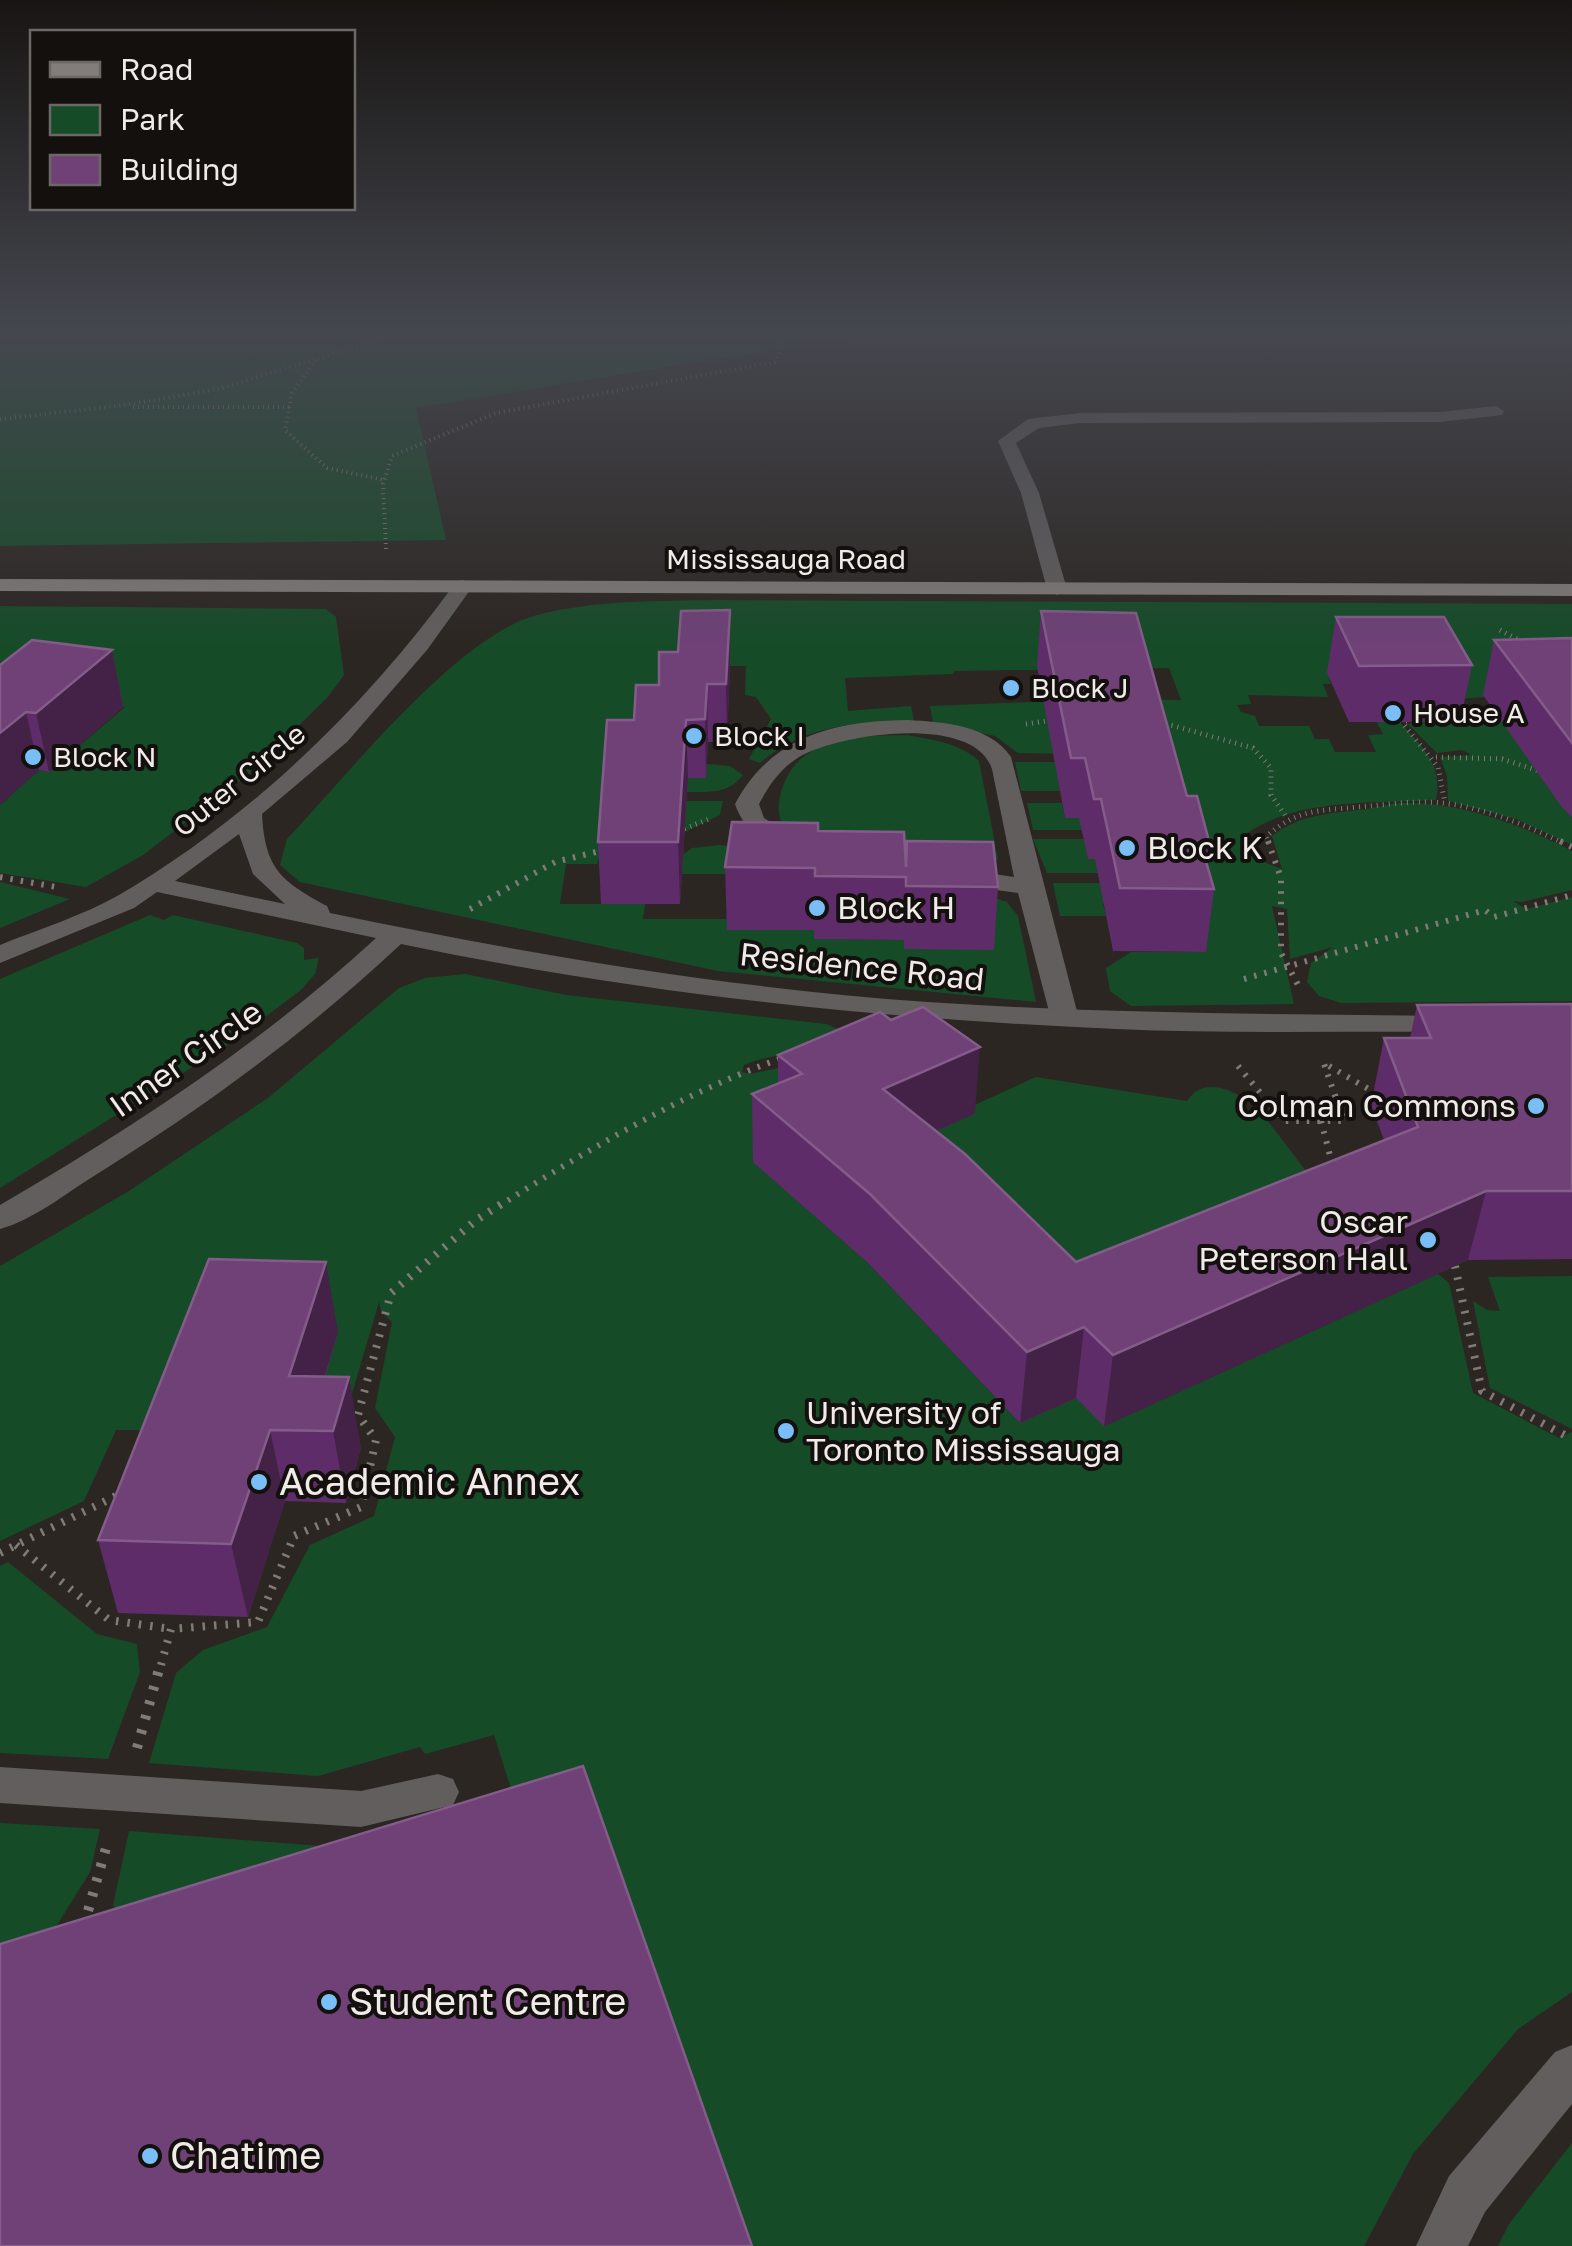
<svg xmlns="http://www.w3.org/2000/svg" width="1572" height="2246" font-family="'Golos Text',sans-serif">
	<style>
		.green { fill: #164b28 }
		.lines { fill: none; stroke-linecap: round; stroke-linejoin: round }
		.path-far4 { stroke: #817b78; stroke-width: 4; stroke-dasharray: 1 4; stroke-linecap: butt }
		.path-far3 { stroke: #817b78; stroke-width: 5; stroke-dasharray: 1 5; stroke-linecap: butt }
		.path-far2 { stroke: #817b78; stroke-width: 6; stroke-dasharray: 2.5 8; stroke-linecap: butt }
		.path-far1 { stroke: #817b78; stroke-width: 8; stroke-dasharray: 2.5 9; stroke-linecap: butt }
		.path { stroke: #817b78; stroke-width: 10; stroke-dasharray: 4 11; stroke-linecap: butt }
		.lane { fill: #625e5d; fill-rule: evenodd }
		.street { fill: #625e5d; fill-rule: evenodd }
		.secondary { fill: #827c7a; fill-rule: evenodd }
		.wall { fill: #5f2c6a }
		.shaded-wall { fill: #442147 }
		.building { fill: #6f4177; stroke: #835c89; stroke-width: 2.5 }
		.poi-dot { fill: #7abef8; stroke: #13100e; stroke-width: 4 }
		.labels { text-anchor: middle; stroke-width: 8; stroke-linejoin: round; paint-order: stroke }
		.far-street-label { font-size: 28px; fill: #f0ebe9; stroke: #13100e }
		.far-poi-label { font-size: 28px; fill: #f0ebe9; stroke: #13100e; text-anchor: start }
		.poi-label { font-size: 32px; fill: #f0ebe9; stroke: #13100e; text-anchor: start }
		.street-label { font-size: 32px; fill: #f0ebe9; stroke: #13100e }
		.near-poi-label { font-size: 38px; fill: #f0ebe9; stroke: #13100e; text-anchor: start }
	</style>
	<rect width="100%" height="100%" fill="#2c2622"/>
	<!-- green -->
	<path class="green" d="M0,332H881L416,408L446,540L0,546Z
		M714,600L1572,604V845L1516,819L1448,801L1447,776L1440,757L1472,755L1462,750L1437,753L1408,724L1441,720L1547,721L1515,695L1458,699L1327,672L1331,684H1323L1328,697L1248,695L1251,704L1237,705L1241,712L1255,716L1259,726H1309L1315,739H1329L1335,752H1376L1368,735L1383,734L1374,717H1395C1418,743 1444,762 1436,800C1374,804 1291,797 1241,838L1266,863L1282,869L1272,836C1299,815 1325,814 1358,810C1374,809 1388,803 1404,803C1461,802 1522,825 1572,851V890L1522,902L1513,901L1526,909L1572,897V1001L1341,1003L1319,996L1307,982L1311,963L1333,947L1290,959L1287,909L1272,906L1294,1004L1131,1006L1110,991L1106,968L1131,952H1205L1074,754L1018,753L995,736L933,723L930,706L1034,702L1033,698L1181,700L1169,668L954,671L953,674L845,678L848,711L911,706L914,721C861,720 801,726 760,763L749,759L771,719L756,697L745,695L746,666H683L685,817L686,801H723L720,815L672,838L603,847L597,864H566L560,904H645L643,919H728L727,930H814L815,939L904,940L984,894L1007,902L1018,916L1036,1002L718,971L300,882L280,865L287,839C346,777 457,636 537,615C595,600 655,601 714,600Z
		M0,606L326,609L336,617L344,675L327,698L249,774L143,855L86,887L0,873V805L39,770L49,772L125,707L60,698L0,676Z
		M907,735C934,740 959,743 979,761L998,859L988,864C922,860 848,857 785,832C777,816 777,803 783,786C801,735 862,736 907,735Z
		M1015,762H1076L1058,779L1060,791H1021Z
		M707,764L730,766L743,775C728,794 709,792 686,792L688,778Z
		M1027,803H1062L1065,818H1080L1082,830H1033Z
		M1033,839H1084L1088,859H1101L1103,873H1047Z
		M720,845L752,848L732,874H677V859L692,848Z
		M0,882L70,899L0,928Z
		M1053,883H1106L1110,902L1103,903L1106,916H1060Z
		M150,915L164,920L173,915L297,943L304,948V960L319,958L315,974L301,990L229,1044L0,1188V979Z
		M465,974L566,995L826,1024L840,1030C811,1054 780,1051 744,1065L742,1072L750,1074L830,1057L754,1162L868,1263L1020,1423L1074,1396L1105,1426L1438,1274L1449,1283L1473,1393L1559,1438L1572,1432V1992L1518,2029L1413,2154L1364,2246H743L513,1795L494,1735L425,1754L420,1747L318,1776L149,1763L176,1673L203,1650L267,1627L310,1545L374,1516L395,1437L375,1408L392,1322L381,1311L379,1302L336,1448L186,1430H116L84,1501L0,1541V1266L129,1191L268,1098L399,988L425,978Z
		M1036,1077L1187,1101C1200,1082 1219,1085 1238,1095L1243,1110L1261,1112L1309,1175L1079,1302L880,1156L974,1114L968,1108Z
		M1572,1276V1429L1490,1388L1473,1301L1487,1310L1500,1311L1488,1277Z
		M8,1562L97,1634L137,1644L140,1672L108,1759L0,1753V1566Z
		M0,1823L100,1829L90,1872L46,1943L0,1964Z
		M129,1831L372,1850L120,1916L113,1905Z
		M1572,2143V2246H1498L1509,2224Z"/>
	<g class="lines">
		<!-- path-far4 -->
		<path class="path-far4" d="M316,360L292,393L285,430L327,468L384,480
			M133,407H289
			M0,419L126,405L219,389L403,332
			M386,549L383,484L392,456L496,413L775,362L789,332"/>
		<!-- path-far3 -->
		<path class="path-far3" d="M1500,630L1524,643
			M1407,721H1401L1438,767L1445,803
			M1160,722L1253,748L1271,768V795L1287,818
			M1026,724L1053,720
			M1436,757L1502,759L1539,771
			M679,831L709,819
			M1269,844L1266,837C1296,809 1318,811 1358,807C1385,805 1414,800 1442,803C1483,807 1528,826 1565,844"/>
		<!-- path-far2 -->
		<path class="path-far2" d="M1268,841L1281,878V953L1298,985
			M1560,841L1572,847
			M0,877L56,887
			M470,909L555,862L604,850
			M1244,979L1485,910L1494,917L1572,895
			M1238,1066L1284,1121H1344L1324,1064
			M1329,1066L1379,1095
			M1321,1121L1333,1167
			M499,1206C589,1149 681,1094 782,1058"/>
		<!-- path-far1 -->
		<path class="path-far1" d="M1455,1266L1482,1391L1572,1439
			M16,1545L109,1620L171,1629
			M0,1553L120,1494
			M161,1665L171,1629L258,1622L294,1536L361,1507L376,1440L358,1415L391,1293L475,1221L503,1203"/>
		<!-- path -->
		<path class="path" d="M137,1748L161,1662
			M84,1925L108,1841"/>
		<!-- lane -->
		<path class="lane" d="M908,720C944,722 989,725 1011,757L1079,1019L1075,1025H1055L1051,1019L1018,893L960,885L947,877L960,869L1014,877L992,769C974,713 838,734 799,757C780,769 769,785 759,804L764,818L797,839L800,844L797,849C770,856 742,827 735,804C772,735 835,721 908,720Z
			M0,1767L361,1791L438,1774L453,1779L459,1792L453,1805L361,1827L0,1803Z"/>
		<!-- street -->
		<path class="street" d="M1496,406L1504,411L1502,415L1440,422L1080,423L1039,428L1016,443L1039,493L1067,589L1057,595L1047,589L1021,493L998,441L1028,419L1080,413L1440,412Z
			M463,580L473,586L427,650L347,742L262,814C265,869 281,881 327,906L330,913C527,954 727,988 928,1002C1102,1014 1276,1014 1450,1016L1460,1018L1464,1024L1460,1030L1450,1032C1339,1031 1227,1034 1116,1029C877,1019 636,993 401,944C307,1032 204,1108 94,1176C65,1194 33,1220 0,1229V1205C134,1127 262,1043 376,938L157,892L134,908L0,963V945C39,929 82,916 119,895C252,817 366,706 456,582ZM239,834L253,874L285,904L175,881Z
			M1572,2045V2104L1485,2212L1468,2246H1416L1449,2176L1555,2052Z"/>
		<!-- secondary -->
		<path class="secondary" d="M0,579L1572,584V596L0,591Z"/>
	</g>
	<!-- wall -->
	<path class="wall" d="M1041,611L1187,796L1209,841L1207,862L1214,889L1206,952L1113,951L1095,859H1088L1079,818H1065L1037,666Z
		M1336,617L1472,665L1460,722H1349L1327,673Z
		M1572,638V817L1561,806L1483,695L1494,640Z
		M112,650L123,707L49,772L39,770L0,665Z
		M730,665L727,742H708L706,778H688L680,904H601L598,842L634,720L659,685Z
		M818,831L998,887L994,950L904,949V940L814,939V930H727L725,867Z
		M1572,1004V1259L1468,1260L1104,1426L1076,1398L1020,1423L868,1263L753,1162L752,1094L778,1084V1055L975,1113L936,1131L1076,1262L1384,1140L1371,1105L1384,1038H1410L1417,1005Z
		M338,1332L325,1377L361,1448L346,1503L285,1501L248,1617L118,1613L98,1540Z"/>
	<!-- shaded-wall -->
	<path class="shaded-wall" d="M730,610V665L727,742L726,684Z
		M112,650L123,707L49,772L36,713Z
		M707,684L708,742L706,778L705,719Z
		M26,712L39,770L0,805V733Z
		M686,720L688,778L680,904L678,842Z
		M980,1047L975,1113L880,1156L883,1089Z
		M1486,1191L1468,1260L1104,1426L1113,1355Z
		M326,1262L338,1332L308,1431L289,1376Z
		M1084,1327L1076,1398L1020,1423L1027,1352Z
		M349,1377L361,1448L346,1503L333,1431Z
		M270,1430L285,1501L248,1617L231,1544Z"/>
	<!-- building -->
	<path class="building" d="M730,610L726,684H707L705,719L686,720L678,842H598L607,720H634L636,685H659V652H678L681,611Z
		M1041,611L1136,613L1187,796H1197L1209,841H1200L1214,889L1120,888L1101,799H1094L1085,758H1071Z
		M1336,617H1444L1472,665L1359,666Z
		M1572,638V743L1494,640Z
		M32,640L112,650L36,713L26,712L0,733V665Z
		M732,822L818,823V831L904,832L906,867L907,841L993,842L998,887L906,886V877L815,876V868L725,867Z
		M1572,1004V1191H1486L1113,1355L1084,1327L1027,1352L870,1194L752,1094L802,1074L778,1055L880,1012L891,1020L923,1007L980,1047L883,1089L965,1154L1076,1262L1418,1127L1384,1038H1431L1417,1005Z
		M209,1259L326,1262L289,1376L349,1377L333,1431L270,1430L231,1544L98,1540Z
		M583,1766L752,2246H0V1944Z"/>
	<!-- sky -->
	<linearGradient id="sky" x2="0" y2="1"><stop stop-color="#181513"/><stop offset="0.51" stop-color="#45474f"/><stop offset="1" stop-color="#45474f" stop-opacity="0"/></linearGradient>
	<rect width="1572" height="647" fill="url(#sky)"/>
	<!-- markers -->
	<g class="poi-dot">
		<circle cx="1011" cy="688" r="10"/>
		<circle cx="1393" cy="713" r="10"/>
		<circle cx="694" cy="736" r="10"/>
		<circle cx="33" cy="757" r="10"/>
		<circle cx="1127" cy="848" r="10"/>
		<circle cx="817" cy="908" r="10"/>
		<circle cx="1536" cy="1106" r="10"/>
		<circle cx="1428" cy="1240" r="10"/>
		<circle cx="786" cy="1431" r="10"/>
		<circle cx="259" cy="1482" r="10"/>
		<circle cx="329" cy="2002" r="10"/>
		<circle cx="150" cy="2156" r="10"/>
	</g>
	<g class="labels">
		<!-- far-street labels -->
		<g class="far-street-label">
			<text x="786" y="569">Mississauga Road</text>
			<text transform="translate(239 780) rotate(-39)" y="10">Outer Circle</text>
		</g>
		<!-- far-poi labels -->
		<g class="far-poi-label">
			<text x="1031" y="698">Block J</text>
			<text x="1413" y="723">House A</text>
			<text x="714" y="746">Block I</text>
			<text x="53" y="767">Block N</text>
		</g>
		<!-- poi labels -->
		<g class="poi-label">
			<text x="1147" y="859">Block K</text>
			<text x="837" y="919">Block H</text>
			<text x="1516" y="1117" text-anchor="end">Colman Commons</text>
			<text x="1408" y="1233" text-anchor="end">Oscar<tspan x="1408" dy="37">Peterson Hall</tspan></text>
			<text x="806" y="1424">University of<tspan x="806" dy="37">Toronto Mississauga</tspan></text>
		</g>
		<!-- street labels -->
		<g class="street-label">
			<text transform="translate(862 967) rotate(6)" y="11">Residence Road</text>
			<text transform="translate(186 1059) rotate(-35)" y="11">Inner Circle</text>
		</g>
		<!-- near-poi labels -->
		<g class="near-poi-label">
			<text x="279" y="1495">Academic Annex</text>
			<text x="349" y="2015">Student Centre</text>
			<text x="170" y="2169">Chatime</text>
		</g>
	</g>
	<!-- legend -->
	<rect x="30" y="30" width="325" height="180" fill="#13100e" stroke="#6b6866" stroke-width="2.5"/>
	<rect x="50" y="62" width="50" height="15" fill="#827c7a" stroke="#6b6866" stroke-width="2.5"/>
	<text x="120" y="80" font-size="30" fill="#f0ebe9">Road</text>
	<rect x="50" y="105" width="50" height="30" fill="#164b28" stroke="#6b6866" stroke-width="2.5"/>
	<text x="120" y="130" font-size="30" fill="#f0ebe9">Park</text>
	<rect x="50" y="155" width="50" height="30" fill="#6f4177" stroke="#6b6866" stroke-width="2.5"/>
	<text x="120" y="180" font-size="30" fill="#f0ebe9">Building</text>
</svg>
